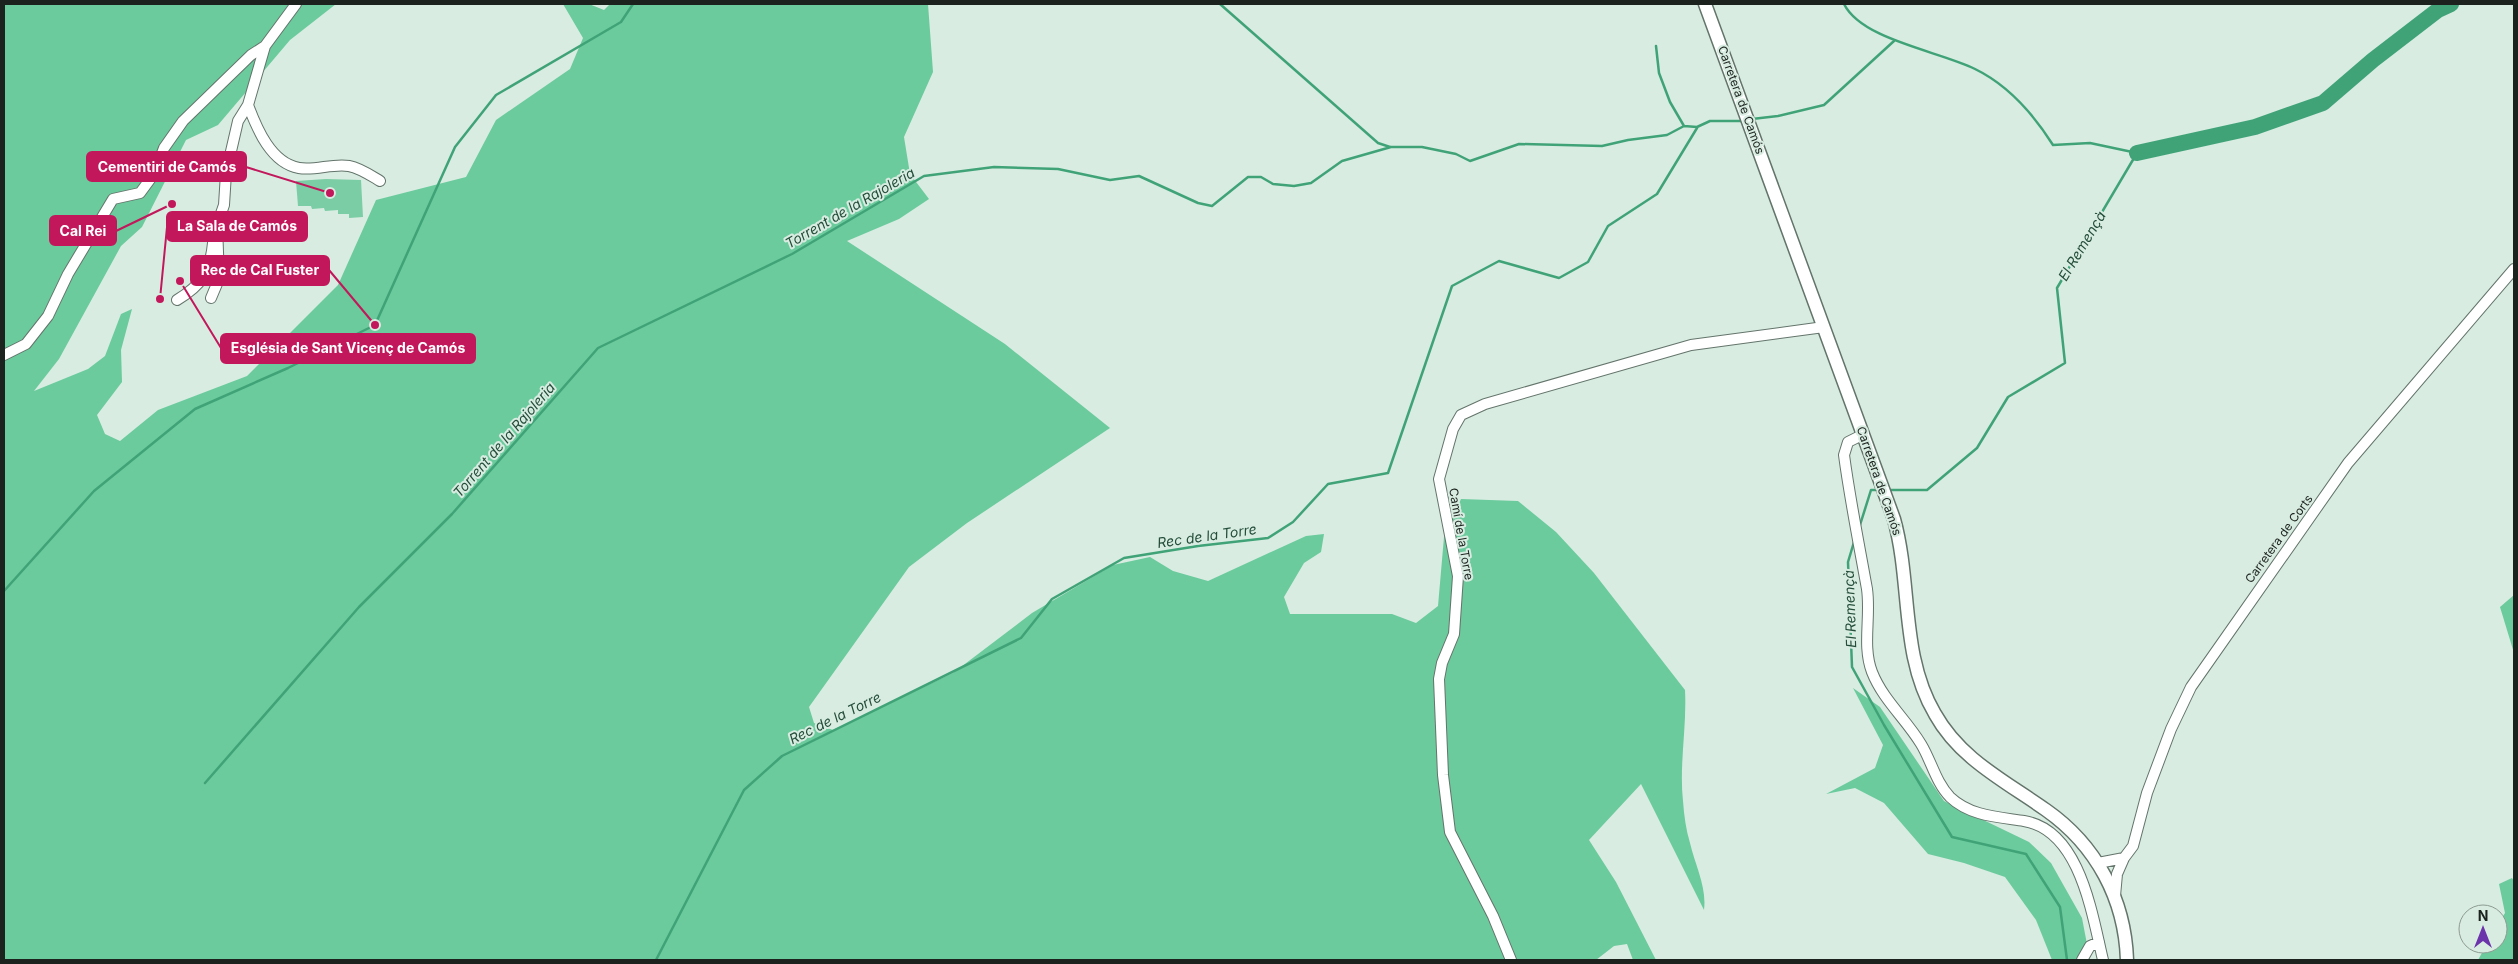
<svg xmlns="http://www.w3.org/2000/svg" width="2518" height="964" font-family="Inter,sans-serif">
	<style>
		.green { fill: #7bcda5 }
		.forest { fill: #6bcb9d }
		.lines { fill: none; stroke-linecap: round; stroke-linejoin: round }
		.stream { stroke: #40a378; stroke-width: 2.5 }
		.river { stroke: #40a378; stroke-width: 16 }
		.minor-casing { stroke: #63746b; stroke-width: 12 }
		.tertiary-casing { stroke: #63746b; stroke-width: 15 }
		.minor { stroke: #fff; stroke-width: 10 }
		.tertiary { stroke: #fff; stroke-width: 12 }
		.labels { text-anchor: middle; stroke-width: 4; stroke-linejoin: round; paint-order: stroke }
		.street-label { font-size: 12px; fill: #1c231f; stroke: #d8ece1 }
		.water-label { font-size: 14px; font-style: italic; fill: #244d3a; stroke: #d8ece1 }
		.leader { fill: none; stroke: #c2185b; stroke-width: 2 }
		.callout-dot { fill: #c2185b; stroke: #d8ece1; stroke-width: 2 }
		.callout { fill: #c2185b; stroke: #c2185b; stroke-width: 2 }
		.callout-label { font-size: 14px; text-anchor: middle; font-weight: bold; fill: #fff }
	</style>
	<rect width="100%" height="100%" fill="#d8ece1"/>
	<!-- green -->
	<path class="green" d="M326,179L361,180L363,217L349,218V214H338V210L325,211L324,208L312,209L311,206H298L296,181Z"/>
	<!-- forest -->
	<path class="forest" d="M4,4H336L290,40L218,125L186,140L142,227L121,246L59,359L34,391L88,369L105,356L121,314L132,309L121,350L122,382L97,415L105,434L120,441L158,410L247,376L338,285L376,200L466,177L496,120L570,69L583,38L563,4H589L604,10L610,4H928L933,72L904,137L910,174L929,199L899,219L847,241L1005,344L1110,428L967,523L909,567L809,707L814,723L833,730L953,673L1032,613L1113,565L1150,557L1173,571L1208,581L1306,536L1324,534L1321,552L1304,563L1284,597L1290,614H1392L1416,623L1438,606L1444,537L1461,499L1518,501L1556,532L1594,573L1685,690C1687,727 1679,764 1683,801C1684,815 1686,830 1690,843C1695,865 1707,887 1704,910L1641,784L1589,840L1616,882L1656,960H1633L1627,944L1614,946L1596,960H4Z
		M2514,595V653L2500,607Z
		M1853,688L1880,707L1944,801L2029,842L2051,863L2082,918L2090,960H2052L2036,920L2005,877L1964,863L1928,854L1884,803L1855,788L1826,794L1875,768L1883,745Z
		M2512,878L2514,881V960H2478L2487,944H2498V924L2505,913L2499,884Z"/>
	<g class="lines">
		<!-- stream -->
		<path class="stream" d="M1220,4L1378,143L1390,147
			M1844,4C1862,40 1939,51 1975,69C2008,85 2034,115 2053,145L2090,143L2137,153L2057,288L2065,363L2008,397L1977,448L1927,490H1887
			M1656,46L1659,73L1670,102L1684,126
			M1752,119L1778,116L1824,105L1894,41
			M1860,525L1871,490H1879
			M1854,542L1848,562L1852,667L1884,725L1952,837L2026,854L2060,907L2067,960
			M4,591L94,491L195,409L288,368L375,325L455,147L496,95L621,22L633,4
			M205,783L359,607L452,514L598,348L792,254L924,176L994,167L1058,169L1110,180L1139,176L1198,203L1212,206L1248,177H1261L1273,184L1294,186L1311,183L1342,161L1391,147H1422L1456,154L1470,161L1519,144L1602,146L1628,140L1667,135L1684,126L1697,127L1710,121H1744
			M656,960L744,790L782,756L1021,638L1052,599L1124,558L1198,546L1268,538L1293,522L1328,484L1388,473L1452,286L1499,261L1559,278L1588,262L1608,226L1657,194L1697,128"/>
		<!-- river -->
		<path class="river" d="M2137,153L2255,127L2323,103L2373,60L2438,10L2451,4"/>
		<!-- minor casing -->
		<g class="minor-casing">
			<path id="minor" d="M248,105C257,129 271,163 299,168C315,171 333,163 349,166C360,168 370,175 380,181
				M211,298L219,279L217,225L224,205L226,173L238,121L248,105L265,46L296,4
				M177,300C202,285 210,272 213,243
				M4,355L26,344L48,316L68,274L113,199L140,193L154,174L164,148L183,121L251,55L265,46
				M1864,434L1848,442L1844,455C1850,500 1859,544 1867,589C1871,617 1862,646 1872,672C1883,700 1906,719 1921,744C1931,760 1936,783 1950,797C1970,816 1998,817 2024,821C2080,830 2092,914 2103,960
				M2098,863L2124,858
				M2115,896L2117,874L2124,858L2133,846L2147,793L2171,729L2191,687L2348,463L2514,269
				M1511,960L1493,916L1450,832L1443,775L1439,679L1442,663L1454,634L1458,576L1439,479L1453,429L1461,415L1485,404L1691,345L1824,327
				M2082,960L2090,946L2099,942"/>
		</g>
		<!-- tertiary casing -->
		<g class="tertiary-casing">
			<path id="tertiary" d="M1705,4L1894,519C1912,584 1900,655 1935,714C1960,759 2005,781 2046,810C2096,845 2125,899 2127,960"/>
		</g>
		<!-- minor -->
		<use href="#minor" class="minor"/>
		<!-- tertiary -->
		<use href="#tertiary" class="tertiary"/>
	</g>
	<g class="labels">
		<!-- street labels -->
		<g class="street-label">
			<text transform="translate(1741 100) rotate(70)" y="4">Carretera de Camós</text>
			<text transform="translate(1879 481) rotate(71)" y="4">Carretera de Camós</text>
			<text transform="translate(1461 534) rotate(80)" y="4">Camí de la Torre</text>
			<text transform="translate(2279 539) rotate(-54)" y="4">Carretera de Corts</text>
		</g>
		<!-- water labels -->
		<g class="water-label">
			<text transform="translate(850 208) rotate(-30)" y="5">Torrent de la Rajoleria</text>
			<text transform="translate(2082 246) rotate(-59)" y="5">El Remençà</text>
			<text transform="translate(504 440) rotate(-49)" y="5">Torrent de la Rajoleria</text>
			<text transform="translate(1207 536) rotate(-8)" y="5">Rec de la Torre</text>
			<text transform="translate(1850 609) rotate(-92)" y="5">El Remençà</text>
			<text transform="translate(835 718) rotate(-26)" y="5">Rec de la Torre</text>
		</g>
	</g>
	<!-- callouts -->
	<path class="leader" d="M330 193L246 167M160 299L167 227M172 204L116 231M375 325L329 270M180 281L221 348"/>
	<g class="callout-dot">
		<circle cx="330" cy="193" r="5"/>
		<circle cx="160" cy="299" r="5"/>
		<circle cx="172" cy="204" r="5"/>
		<circle cx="375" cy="325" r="5"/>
		<circle cx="180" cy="281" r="5"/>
	</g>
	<g class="callout">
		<rect x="87" y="152" width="159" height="29" rx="5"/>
		<rect x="167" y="212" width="140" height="29" rx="5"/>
		<rect x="50" y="216" width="66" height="29" rx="5"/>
		<rect x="191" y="256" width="138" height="29" rx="5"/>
		<rect x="221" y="334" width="254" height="29" rx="5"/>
	</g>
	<g class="callout-label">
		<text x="167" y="172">Cementiri de Camós</text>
		<text x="237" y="231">La Sala de Camós</text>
		<text x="83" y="236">Cal Rei</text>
		<text x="260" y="275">Rec de Cal Fuster</text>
		<text x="348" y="353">Església de Sant Vicenç de Camós</text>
	</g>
	<!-- border -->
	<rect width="2518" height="964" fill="none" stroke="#1c231f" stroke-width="10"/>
	<!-- north arrow -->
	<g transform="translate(2483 929)"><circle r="24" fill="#d8ece1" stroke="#8d9c93"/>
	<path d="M0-4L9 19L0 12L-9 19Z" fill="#6c34ab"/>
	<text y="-8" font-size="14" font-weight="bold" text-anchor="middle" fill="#1c231f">N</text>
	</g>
</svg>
